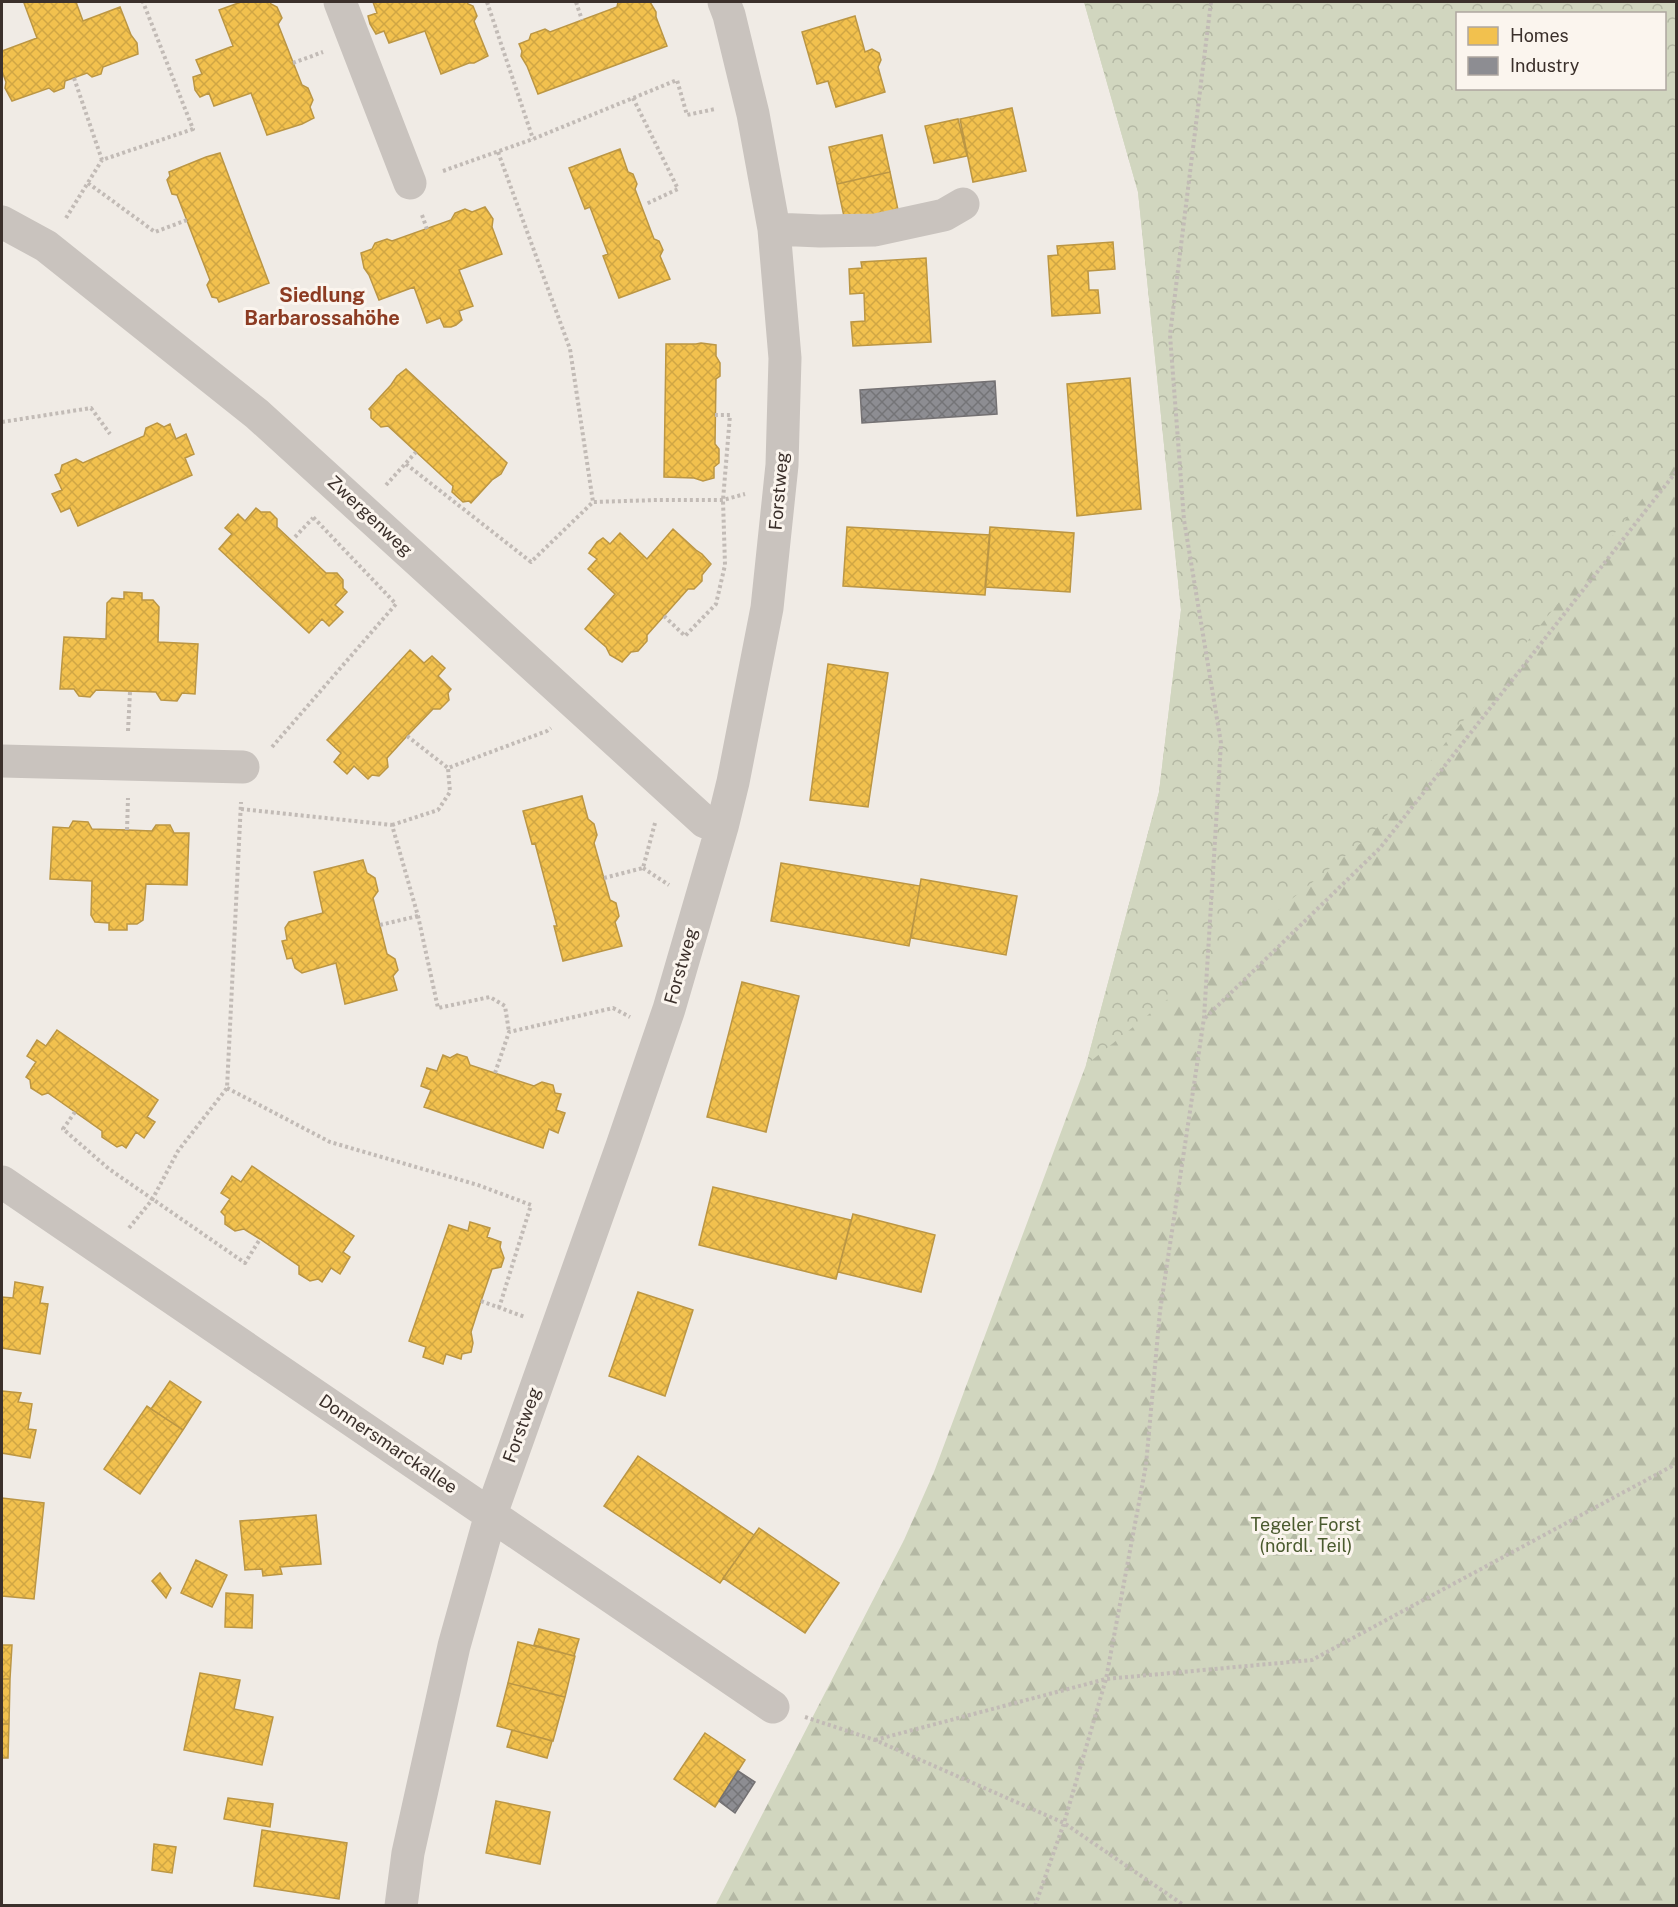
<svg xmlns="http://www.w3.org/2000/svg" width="1678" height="1907" font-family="'Public Sans',sans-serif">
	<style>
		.forest { fill: url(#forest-firs); fill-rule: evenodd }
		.park { fill: url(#park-crowns); fill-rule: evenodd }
		.homes { fill: url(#homes-cross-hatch); stroke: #bb9644; stroke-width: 1.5 }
		.industry { fill: url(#industry-cross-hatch); stroke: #747173; stroke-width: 1.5 }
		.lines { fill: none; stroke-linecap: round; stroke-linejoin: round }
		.path { stroke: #c2bbb6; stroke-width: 4; stroke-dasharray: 3 3; stroke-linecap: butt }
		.minor { stroke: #c9c3be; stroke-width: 33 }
		.labels { text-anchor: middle; stroke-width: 6; stroke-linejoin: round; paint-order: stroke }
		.street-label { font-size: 18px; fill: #3b302b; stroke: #fbf5ee }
		.park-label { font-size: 18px; fill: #4a5a2e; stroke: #fbf5ee }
		.neighbourhood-label { font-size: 20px; font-weight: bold; fill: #8c3b22; stroke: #fbf5ee }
	</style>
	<defs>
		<pattern id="forest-firs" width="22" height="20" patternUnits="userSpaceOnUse" patternTransform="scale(1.5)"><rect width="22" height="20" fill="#d1d6bf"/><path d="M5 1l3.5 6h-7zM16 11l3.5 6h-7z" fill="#b4b8a4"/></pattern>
		<pattern id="park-crowns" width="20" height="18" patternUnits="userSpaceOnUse" patternTransform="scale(1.5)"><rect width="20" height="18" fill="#d1d6bf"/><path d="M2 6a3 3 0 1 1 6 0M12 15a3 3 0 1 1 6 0" fill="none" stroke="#b4b8a4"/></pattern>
		<pattern id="homes-cross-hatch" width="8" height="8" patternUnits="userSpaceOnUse" patternTransform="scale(1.5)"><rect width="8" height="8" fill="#f2c14e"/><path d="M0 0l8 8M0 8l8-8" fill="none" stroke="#d0a644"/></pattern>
		<pattern id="industry-cross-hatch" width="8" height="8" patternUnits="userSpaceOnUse" patternTransform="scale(1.5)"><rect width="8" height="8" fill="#8d8d92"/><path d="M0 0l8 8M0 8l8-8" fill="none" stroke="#747477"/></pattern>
	</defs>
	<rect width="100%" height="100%" fill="#f0ebe5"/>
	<!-- forest -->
	<path class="forest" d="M1084,2H1676V1905L715,1906L904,1540L934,1472L1086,1065L1159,792L1181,610L1138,192ZM1458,14H1664V88H1458Z"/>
	<!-- park -->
	<path class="park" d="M1084,2H1676V457L1371,835L1086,1065L1159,792L1181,610L1138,192ZM1458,14H1664V88H1458Z"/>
	<!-- homes -->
	<path class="homes" d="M27,2H76L83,21L120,7L131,35L137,43L138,54L103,67L101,74L92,77L87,73L65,81L64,88L54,92L49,88L12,101L5,88L6,82L2,71V51L37,38L24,3Z
		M241,2H270L271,4L277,7L282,18L278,24L302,85L308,88L313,100L310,107L314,118L302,124L267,135L251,93L214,106L209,93L200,97L195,90L193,77L202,74L196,60L233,46L219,10Z
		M373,2H467L468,4L473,6L477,16L474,21L488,56L474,63H469L441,74L425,31L389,43L384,31L376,34L370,24L368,16L377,13Z
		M618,2H650L656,12V17L667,46L538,94L527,66L521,56L522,51L519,44L529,40L531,34L545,29L550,32L617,7Z
		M855,16L865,52L872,49L879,53L881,60L878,67L885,92L836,107L828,81L817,84L802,32Z
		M1012,108L1026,171L973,182L960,119Z
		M958,119L967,156L934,163L925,126Z
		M882,135L890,172L837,184L829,147Z
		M620,149L628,172L633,174L637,184L635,189L654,239L659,241L663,250L660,256L670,279L619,298L603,256L608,254L590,207L585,209L569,168Z
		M220,153L269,283L219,302L217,298L212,297L207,285L210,280L177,195L172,194L167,180L170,176L169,172L206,157Z
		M890,172L898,210L845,221L837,184Z
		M485,207L493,219L492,227L502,254L459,270L473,306L459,311L462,320L456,325L451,327H444L440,318L427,323L414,287L379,300L369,275L364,268L361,253L372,249L375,243L387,239L392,241L451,220L455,213L465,209L472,212Z
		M1113,242L1115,269L1088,271L1089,290H1098L1100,313L1052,316L1048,256L1058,255L1057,246Z
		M926,258L931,342L853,346L851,322L865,321L864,293L850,294L849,269L862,268L861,262Z
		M701,343L716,345V356L720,363V376L716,379L715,444L719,449V463L714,467V478L703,481L694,478L664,477L666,344H696Z
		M406,369L507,463L501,474L492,480L471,503L469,501L463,502L452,492L453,486L388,426L381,427L371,418V411L369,409L391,385L397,376Z
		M1130,378L1141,509L1077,516L1067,384Z
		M157,423L164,427L170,424L176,439L186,434L194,454L185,458L192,475L78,526L70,508L61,512L52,494L62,490L55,475L60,473L62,465L76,459L83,463L144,436L146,428Z
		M256,508L261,512H270L277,519V527L326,573H337L343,580V588L347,592L335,605L343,612L329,626L322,619L309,633L219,549L232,534L225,528L238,514L245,521Z
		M847,527L990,535L985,595L843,586Z
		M990,527L1074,533L1070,592L985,587Z
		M673,529L696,550L702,554L711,564L702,575V581L694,589H688L647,635V641L638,651L631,652L622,662L610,655L606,647L585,629L615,594L588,569L597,559L589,553L597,542L603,538L610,544L620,533L647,559Z
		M124,592L142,593V600H153L159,607L158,642L198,644L195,694L182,693L177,701L161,700L156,692L96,690L90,697L79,696L74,689H60L64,637L106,639L107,603L112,598L124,599Z
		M410,650L424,663L432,656L445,668L438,676L451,689L448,693L449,700L440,709H433L407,736L387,758L388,767L379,776L372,775L368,779L354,766L347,774L334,762L341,753L327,740Z
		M828,664L888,673L868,807L810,800Z
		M582,796L588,819L594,824L597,835L594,843L610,900L616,903L619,916L615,922L622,946L563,961L554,926H557L535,843L532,844L523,811Z
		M73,821L88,822L92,829L127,830L152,831L156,825H170L174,833H189L187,885L146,884L143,920L137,924H127V930H109V923L95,922L91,915L92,881L50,879L53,827L69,828Z
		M363,860L367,873L375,878L378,891L373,898L387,954L395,959L398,970L393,976L397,990L345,1004L336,963L302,973L295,968L292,958L287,959L282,941L287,940L285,928L289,922L323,913L314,872Z
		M781,863L920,886L909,946L771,921Z
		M921,879L1017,896L1006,955L911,938Z
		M742,982L799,996L766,1132L707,1117Z
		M57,1030L158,1100L147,1117L155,1122L144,1138L136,1132L126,1148L122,1145L117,1147L102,1137V1131L48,1093L42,1095L31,1088L30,1080L26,1077L36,1062L27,1056L37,1040L46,1046Z
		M457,1054L467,1057L470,1065L534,1086L542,1082L553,1085L555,1093L561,1094L556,1110L565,1113L558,1133L549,1129L543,1148L424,1107L431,1090L421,1086L427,1068L437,1071L443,1055L450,1058Z
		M252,1166L354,1236L343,1252L350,1257L340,1274L331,1268L322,1282L318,1279L310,1281L299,1274V1266L260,1239L244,1229L235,1231L225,1224V1216L221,1212L230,1199L221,1193L232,1176L241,1182Z
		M713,1187L851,1220L836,1279L699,1245Z
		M853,1214L935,1235L921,1292L838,1272Z
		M470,1222L490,1228L487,1237L501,1242L500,1247L504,1258L501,1267L492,1269L481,1301L471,1332L473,1343L471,1352L462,1354L461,1359L446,1354L443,1364L423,1357L426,1347L409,1341L449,1225L468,1231Z
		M15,1282L43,1287L40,1303L48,1304L40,1354L2,1348V1297L13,1298Z
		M638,1292L693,1310L665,1396L609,1376Z
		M170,1381L201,1402L183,1430L151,1409Z
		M2,1391L21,1393L18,1402L32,1404L28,1429L36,1430L30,1458L2,1453Z
		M147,1406L183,1430L140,1494L104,1469Z
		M638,1456L754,1535L720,1583L604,1506Z
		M2,1498L44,1503L34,1599L2,1596Z
		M316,1515L321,1564L280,1567L282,1574L263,1576L262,1569L245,1570L240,1521Z
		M759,1528L839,1583L805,1633L723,1578Z
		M196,1560L227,1575L212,1607L181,1593Z
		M160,1573L171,1588L166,1598L152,1581Z
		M226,1593L253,1595L252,1628L225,1627Z
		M539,1629L579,1639L574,1656L534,1645Z
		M518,1642L575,1656L565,1697L508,1683Z
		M2,1645H12L10,1679H2Z
		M200,1673L240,1680L234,1709L273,1717L262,1765L184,1750Z
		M2,1679H10L9,1724H2Z
		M508,1683L565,1697L553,1741L497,1726Z
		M2,1724H9L8,1758H2Z
		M512,1730L552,1741L547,1758L507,1747Z
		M705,1733L745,1760L715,1807L674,1779Z
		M228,1798L273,1804L270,1827L224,1819Z
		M496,1801L550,1812L540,1864L486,1853Z
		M262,1830L347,1843L339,1899L254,1886Z
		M154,1844L176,1847L172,1873L152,1870Z"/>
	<!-- industry -->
	<path class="industry" d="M995,381L997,414L862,423L860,390Z
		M738,1771L755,1782L735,1813L719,1801Z"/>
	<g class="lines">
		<!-- path -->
		<path class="path" d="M487,2L533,139
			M576,2L582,20
			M293,63L323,52
			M74,78L102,160L193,129L143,2
			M633,98L678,189L646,204
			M498,152L570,349L593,502
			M443,171L533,139L677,80L687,115L715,109
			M88,183L155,232L187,220
			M422,215L427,229
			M66,218L102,160
			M2,422L91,408L110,434
			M406,464L531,562L593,502L657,500H723L745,494
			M386,485L416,452
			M295,537L313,518
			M664,616L685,636L716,604L725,565L723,500L730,415H715
			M128,731L130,692
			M407,736L448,768
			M272,747L396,604L313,517
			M241,809L392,825L418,916L438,1008L490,997L505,1006L509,1032
			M392,825L438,810L450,792L448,768L547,731L551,728
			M127,830L128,798
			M643,868L669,885
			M604,878L643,868L655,823
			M380,925L418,916
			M1205,1018L1380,848L1676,472
			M495,1073L509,1032L613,1008L630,1017
			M227,1088L330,1142L478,1185L531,1205L499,1308
			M75,1112L63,1129L109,1169L245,1263L260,1239
			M129,1228L152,1200L178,1151L227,1088L241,802
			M481,1301L525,1317
			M805,1717L875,1740L1064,1823L1185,1906
			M875,1740L1106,1679L1312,1660L1676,1464
			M1035,1906L1064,1823L1106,1679L1146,1465L1160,1311L1204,1018L1221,743L1184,520L1170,335L1211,2"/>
		<!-- minor -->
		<path class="minor" d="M340,2L410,183
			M2,222L46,246L257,414L705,822L722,827
			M774,229L820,231L875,230L944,215L963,204
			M2,761L243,767
			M2,1182L773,1707
			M401,1906L408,1853L454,1646L491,1514L622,1146L669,1009L722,827L733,782L767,608L782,465L785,358L774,229L753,114L729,15L724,2"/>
	</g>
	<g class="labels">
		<!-- street labels -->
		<g class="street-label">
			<text transform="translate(779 491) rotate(-85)" y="6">Forstweg</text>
			<text transform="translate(370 516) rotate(43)" y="6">Zwergenweg</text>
			<text transform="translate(681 966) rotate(-74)" y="6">Forstweg</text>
			<text transform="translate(522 1425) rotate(-70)" y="6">Forstweg</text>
			<text transform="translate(388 1444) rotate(34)" y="6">Donnersmarckallee</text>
		</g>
		<!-- park labels -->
		<g class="park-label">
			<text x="1306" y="1531">Tegeler Forst<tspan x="1306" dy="21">(nördl. Teil)</tspan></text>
		</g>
		<!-- neighbourhood labels -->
		<g class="neighbourhood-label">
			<text x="322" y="302">Siedlung<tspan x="322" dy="23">Barbarossahöhe</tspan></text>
		</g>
	</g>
	<!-- border -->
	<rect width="1678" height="1907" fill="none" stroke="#3b302b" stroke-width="6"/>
	<!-- legend -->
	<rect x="1456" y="12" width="210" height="78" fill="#fbf5ee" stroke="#aea6a0" stroke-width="1.5"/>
	<rect x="1468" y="27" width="30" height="18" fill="#f2c14e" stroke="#aea6a0" stroke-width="1.5"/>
	<text x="1510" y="42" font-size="18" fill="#3b302b">Homes</text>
	<rect x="1468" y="57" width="30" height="18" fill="#8d8d92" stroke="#aea6a0" stroke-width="1.5"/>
	<text x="1510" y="72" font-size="18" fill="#3b302b">Industry</text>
</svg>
